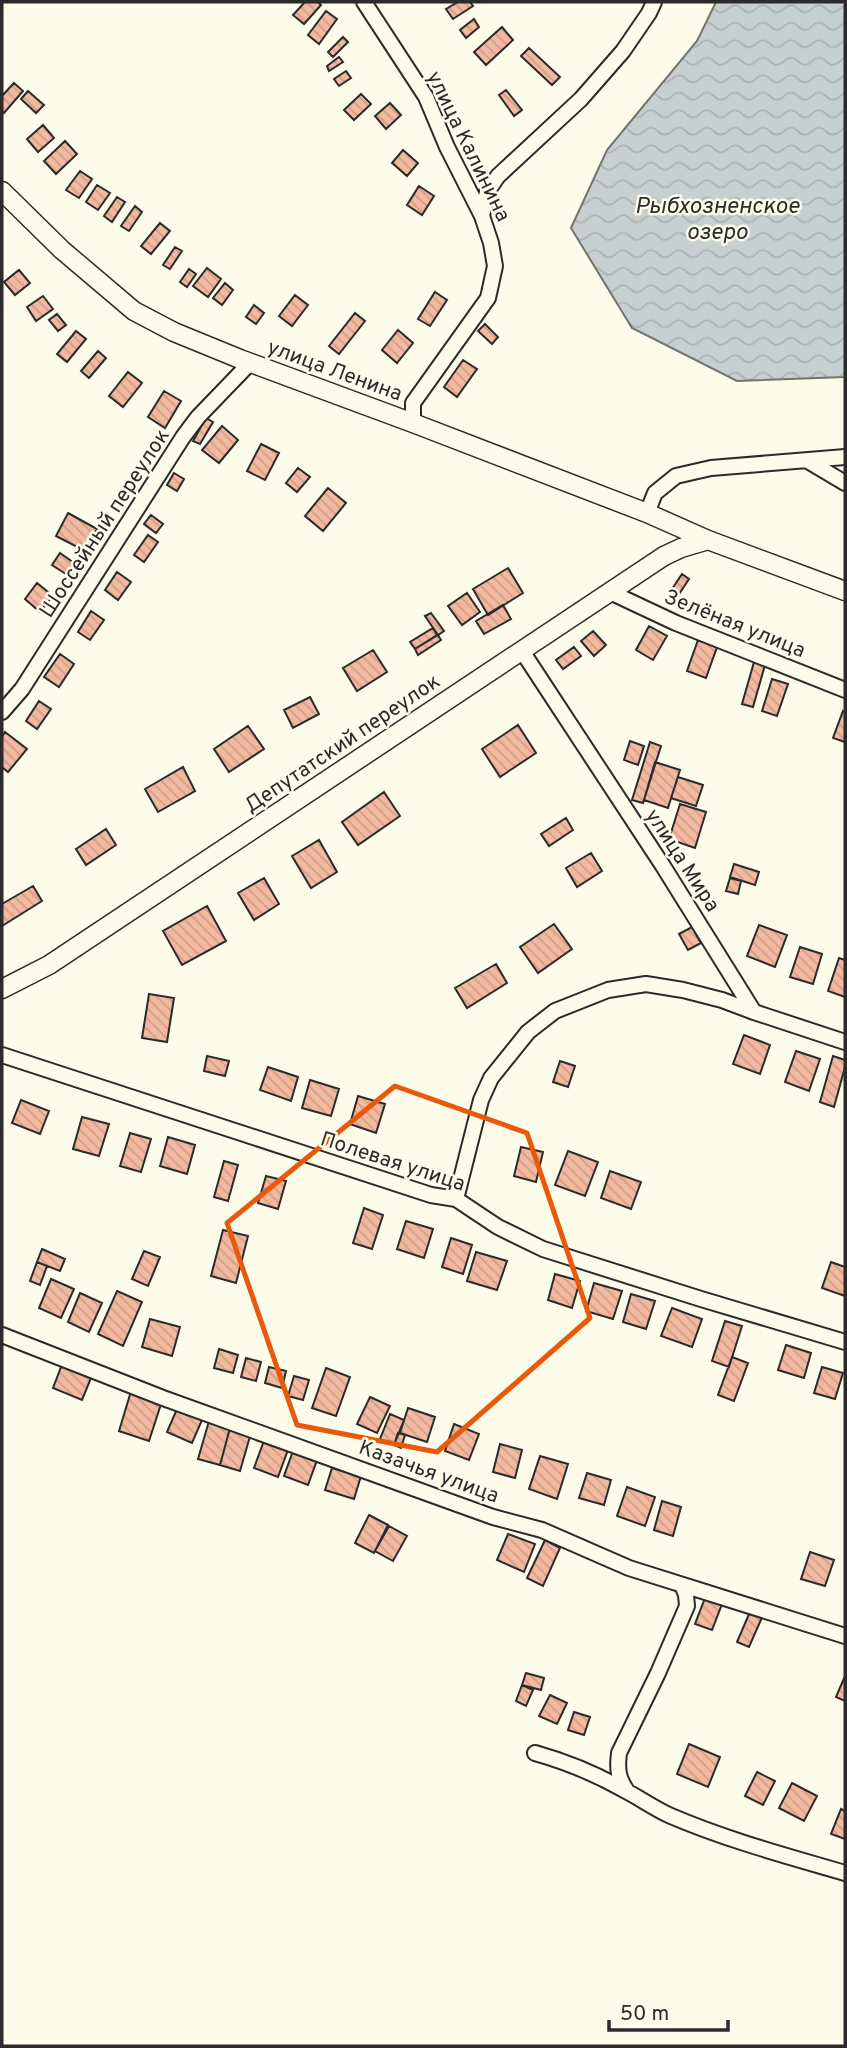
<svg xmlns="http://www.w3.org/2000/svg" width="847" height="2048" font-family="Overpass,sans-serif">
	<style>
		.water { fill: url(#water-waves); stroke: #74746e; stroke-width: 2 }
		.building { fill: url(#building-back-hatch); stroke: #2b2b2b; stroke-width: 2 }
		.lines { fill: none; stroke-linecap: round; stroke-linejoin: round }
		.minor-casing { stroke: #2b2b2b; stroke-width: 18 }
		.tertiary-casing { stroke: #2b2b2b; stroke-width: 21 }
		.minor { stroke: #fdfbea; stroke-width: 14 }
		.tertiary { stroke: #fdfbea; stroke-width: 18 }
		.marked { fill: none; stroke: #e8590c; stroke-width: 5; stroke-linejoin: round }
		.labels { text-anchor: middle; stroke-width: 5; stroke-linejoin: round; paint-order: stroke }
		.street-label { font-size: 21px; fill: #2b2b2b; stroke: #fdfbea }
		.water-label { font-size: 23px; font-style: italic; fill: #2b2b2b; stroke: #fdfbea }
	</style>
	<defs>
		<pattern id="water-waves" width="16" height="10" patternUnits="userSpaceOnUse" patternTransform="scale(1.75)"><rect width="16" height="10" fill="#c7d0d0"/><path d="M0 5q4-4 8 0t8 0" fill="none" stroke="#abb3b3"/></pattern>
		<pattern id="building-back-hatch" width="6" height="6" patternUnits="userSpaceOnUse" patternTransform="scale(1.75)"><rect width="6" height="6" fill="#f2b8a0"/><path d="M-1 5l2 2M0 0l6 6M5-1l2 2" fill="none" stroke="#d09e8a"/></pattern>
	</defs>
	<rect width="100%" height="100%" fill="#fdfbea"/>
	<!-- water -->
	<path class="water" d="M716,2H845V377L737,381L632,328L571,228L607,150L697,41Z"/>
	<!-- building -->
	<path class="building" d="M305,2H318L321,5L304,24L293,15Z
		M458,2H470L473,6L453,19L446,9Z
		M326,11L337,19L319,44L308,35Z
		M474,19L479,27L466,38L460,30Z
		M502,27L513,40L486,65L474,52Z
		M343,37L348,42L333,57L328,52Z
		M529,48L560,77L552,85L521,56Z
		M339,57L343,62L329,71L327,66Z
		M346,71L351,78L339,86L334,79Z
		M14,83L23,91L4,113L2,111V96Z
		M506,90L522,110L514,116L499,95Z
		M28,91L44,105L36,113L21,99Z
		M361,94L371,104L354,120L344,110Z
		M390,103L401,115L386,129L375,116Z
		M43,125L54,138L38,152L27,139Z
		M65,141L77,154L56,174L44,161Z
		M403,150L418,163L407,176L392,163Z
		M80,171L92,179L79,198L66,190Z
		M97,185L110,193L98,210L86,202Z
		M419,186L434,196L422,215L407,205Z
		M117,197L125,202L112,222L104,216Z
		M135,206L142,212L129,231L121,226Z
		M160,223L170,231L151,254L141,246Z
		M175,247L182,251L170,269L163,265Z
		M207,268L221,279L208,297L193,286Z
		M189,269L196,274L187,287L180,282Z
		M19,270L30,283L15,295L4,282Z
		M225,283L233,290L222,305L213,298Z
		M435,292L447,300L430,326L418,319Z
		M295,295L308,305L292,326L279,316Z
		M43,296L53,309L36,321L27,307Z
		M254,305L264,313L256,324L246,317Z
		M355,313L365,321L339,354L329,346Z
		M57,314L66,325L58,331L49,320Z
		M485,324L498,337L492,344L478,331Z
		M398,330L413,343L397,363L382,350Z
		M76,331L86,339L67,362L57,354Z
		M98,351L106,358L89,378L81,371Z
		M463,360L477,369L457,397L444,387Z
		M128,372L142,383L123,407L109,396Z
		M164,391L181,401L165,428L148,417Z
		M206,418L213,422L200,444L193,441Z
		M222,426L238,440L219,463L202,450Z
		M261,444L279,453L265,480L247,471Z
		M298,468L310,477L297,492L286,483Z
		M174,473L184,479L177,491L167,485Z
		M328,488L346,503L323,531L305,516Z
		M68,513L97,529L85,551L56,536Z
		M151,515L163,524L156,533L144,524Z
		M148,535L158,542L144,562L134,555Z
		M60,553L80,567L72,578L52,565Z
		M508,568L523,593L488,615L473,589Z
		M117,572L131,582L118,600L105,590Z
		M682,574L689,579L679,594L672,589Z
		M37,583L53,596L40,612L25,599Z
		M467,593L480,612L462,625L448,606Z
		M503,605L511,619L484,634L476,621Z
		M91,611L104,620L90,640L78,632Z
		M431,613L444,631L438,635L425,616Z
		M649,626L667,636L653,660L636,650Z
		M433,628L437,635L415,649L410,642Z
		M593,631L606,645L594,656L581,641Z
		M438,635L441,640L418,655L415,649Z
		M698,640L717,647L706,678L687,671Z
		M574,647L581,656L563,669L556,660Z
		M373,650L387,672L357,691L343,668Z
		M60,654L74,664L59,687L44,677Z
		M754,662L765,665L753,707L742,704Z
		M772,679L788,684L777,716L762,711Z
		M310,697L319,714L293,728L284,710Z
		M39,701L51,709L37,729L26,721Z
		M843,711L845,712V742L833,738Z
		M518,725L536,753L500,777L482,749Z
		M248,726L264,749L229,772L214,749Z
		M5,732L27,749L8,772L2,767V737Z
		M630,741L644,746L638,765L624,760Z
		M650,742L661,746L643,803L632,800Z
		M655,762L680,770L668,808L644,800Z
		M183,767L195,791L158,812L145,789Z
		M678,777L703,785L696,806L671,798Z
		M384,792L400,816L358,845L342,822Z
		M680,804L706,812L695,848L669,839Z
		M566,818L573,830L549,846L541,834Z
		M106,829L116,845L86,865L76,849Z
		M319,840L337,872L311,888L292,856Z
		M591,853L602,871L577,887L566,868Z
		M734,864L759,872L755,885L730,877Z
		M264,878L279,904L254,920L238,893Z
		M730,878L741,881L738,894L726,891Z
		M33,886L42,901L2,926V904Z
		M207,906L226,941L182,965L163,931Z
		M554,924L572,949L538,973L520,947Z
		M759,925L787,935L775,967L747,956Z
		M692,927L701,943L688,950L679,934Z
		M800,947L822,954L813,984L790,977Z
		M839,958L845,960V997L828,991Z
		M496,964L507,983L467,1008L455,988Z
		M149,994L174,998L167,1042L142,1038Z
		M744,1035L770,1045L760,1074L733,1064Z
		M796,1051L820,1059L809,1091L785,1082Z
		M207,1056L229,1061L225,1076L204,1071Z
		M833,1056L845,1060V1067L834,1107L820,1102Z
		M560,1061L575,1066L568,1087L553,1082Z
		M268,1067L298,1077L291,1101L260,1090Z
		M310,1080L339,1089L331,1116L302,1108Z
		M358,1096L385,1104L376,1133L350,1124Z
		M21,1100L49,1111L40,1134L12,1123Z
		M82,1117L109,1124L99,1156L73,1149Z
		M130,1133L151,1139L141,1172L120,1166Z
		M168,1137L195,1145L187,1174L160,1166Z
		M521,1147L543,1152L536,1182L514,1176Z
		M568,1151L598,1162L585,1196L555,1185Z
		M224,1161L238,1165L228,1201L214,1197Z
		M610,1171L641,1182L631,1209L601,1198Z
		M266,1176L286,1181L278,1209L258,1203Z
		M364,1208L383,1215L372,1249L353,1243Z
		M406,1221L433,1229L424,1258L397,1249Z
		M223,1230L248,1236L236,1283L211,1276Z
		M451,1238L472,1245L463,1274L442,1267Z
		M42,1249L65,1259L60,1271L37,1262Z
		M144,1251L160,1257L148,1286L132,1279Z
		M476,1252L507,1261L497,1290L467,1281Z
		M37,1262L47,1266L40,1285L30,1281Z
		M831,1262L845,1267V1296L822,1288Z
		M555,1274L580,1281L572,1308L548,1300Z
		M51,1279L74,1289L61,1318L39,1308Z
		M594,1283L622,1291L613,1319L586,1311Z
		M117,1291L142,1302L123,1346L98,1334Z
		M80,1293L102,1303L89,1332L68,1322Z
		M631,1294L655,1301L646,1329L623,1322Z
		M672,1308L702,1319L692,1347L661,1336Z
		M150,1319L180,1327L172,1356L142,1347Z
		M725,1321L742,1326L729,1367L712,1361Z
		M786,1345L811,1353L804,1378L778,1370Z
		M219,1349L238,1355L233,1373L214,1368Z
		M732,1357L748,1363L734,1401L718,1395Z
		M246,1358L261,1362L256,1381L241,1377Z
		M63,1362L93,1373L82,1400L53,1388Z
		M269,1367L286,1371L282,1388L265,1383Z
		M822,1367L843,1373L835,1399L814,1393Z
		M326,1368L350,1377L336,1416L312,1408Z
		M294,1376L309,1380L303,1400L288,1396Z
		M132,1388L163,1398L149,1441L119,1431Z
		M370,1397L390,1406L377,1433L357,1424Z
		M408,1408L435,1417L427,1442L400,1433Z
		M177,1409L202,1420L192,1443L167,1432Z
		M390,1414L404,1420L394,1445L380,1439Z
		M209,1421L230,1428L220,1465L198,1459Z
		M454,1424L479,1434L469,1460L445,1451Z
		M230,1428L251,1433L240,1471L220,1465Z
		M398,1433L405,1435L401,1448L394,1445Z
		M265,1438L289,1447L278,1477L254,1468Z
		M500,1444L522,1450L515,1478L493,1472Z
		M293,1451L317,1460L308,1485L284,1476Z
		M540,1456L568,1464L557,1499L529,1489Z
		M332,1468L361,1476L354,1499L325,1490Z
		M587,1473L611,1480L604,1505L579,1498Z
		M627,1487L655,1497L645,1526L617,1516Z
		M662,1501L681,1507L673,1536L654,1530Z
		M369,1515L388,1525L374,1553L355,1543Z
		M389,1526L407,1536L393,1561L375,1551Z
		M508,1534L535,1544L524,1572L497,1560Z
		M545,1540L560,1548L543,1586L527,1578Z
		M810,1552L834,1560L825,1586L801,1579Z
		M705,1598L722,1604L712,1630L695,1624Z
		M752,1607L764,1613L749,1647L737,1642Z
		M526,1673L544,1678L541,1690L522,1685Z
		M845,1676V1701L836,1697Z
		M522,1685L533,1690L526,1706L516,1701Z
		M550,1695L567,1703L557,1724L539,1716Z
		M574,1712L590,1717L584,1735L568,1730Z
		M689,1744L720,1757L708,1787L677,1774Z
		M757,1772L775,1781L763,1805L745,1796Z
		M792,1783L817,1796L804,1821L779,1808Z
		M841,1809L845,1811V1839L831,1834Z"/>
	<g class="lines">
		<!-- minor casing -->
		<g class="minor-casing">
			<path id="minor" d="M364,2L426,97L447,147L482,216L491,243L495,266L488,298L413,403V423
				M482,216L487,192L498,176L581,99L623,51L649,13L654,2
				M808,461L845,483
				M647,513L655,493L676,476L711,468L845,457
				M610,592L676,623L845,690
				M522,651L663,866L754,1012L845,1042
				M2,712L22,689L183,437L198,417L250,363
				M2,1055L431,1195L456,1199L498,1227L543,1249L701,1299L845,1342
				M456,1199L481,1100L491,1078L528,1032L555,1011L608,990L646,984L683,990L722,1000L754,1012
				M2,1335L163,1398L493,1517L542,1530L629,1568L845,1636
				M535,1753C567,1762 596,1774 624,1790C640,1798 655,1809 671,1816C727,1840 787,1856 845,1873
				M627,1791C618,1778 617,1769 619,1753L658,1673L687,1606L686,1595L682,1585"/>
		</g>
		<!-- tertiary casing -->
		<g class="tertiary-casing">
			<path id="tertiary" d="M2,191L62,250L134,311L174,332L240,359L413,423L647,513L708,540L845,591
				M2,989L49,965L664,556L681,548L708,540"/>
		</g>
		<!-- minor -->
		<use href="#minor" class="minor"/>
		<!-- tertiary -->
		<use href="#tertiary" class="tertiary"/>
	</g>
	<!-- marked area -->
	<path class="marked" d="M395,1086L527,1133L590,1318L437,1452L297,1425L227,1223Z"/>
	<g class="labels">
		<!-- street labels -->
		<g class="street-label">
			<text transform="translate(469 146) rotate(64)" y="7">улица Калинина</text>
			<text transform="translate(335 370) rotate(20)" y="7">улица Ленина</text>
			<text transform="translate(104 523) rotate(-57)" y="7">Шоссейный переулок</text>
			<text transform="translate(735 623) rotate(22)" y="7">Зелёная улица</text>
			<text transform="translate(342 743) rotate(-34)" y="7">Депутатский переулок</text>
			<text transform="translate(683 860) rotate(57)" y="7">улица Мира</text>
			<text transform="translate(393 1161) rotate(18)" y="7">Полевая улица</text>
			<text transform="translate(429 1471) rotate(20)" y="7">Казачья улица</text>
		</g>
		<!-- water labels -->
		<g class="water-label">
			<text x="717" y="213">Рыбхозненское<tspan x="717" dy="26">озеро</tspan></text>
		</g>
	</g>
	<!-- border -->
	<rect width="847" height="2048" fill="none" stroke="#2b2b2b" stroke-width="7"/>
	<!-- scale -->
	<path d="M609 2020v10h119v-10" fill="none" stroke="#2b2b2b" stroke-width="3.5"/>
	<text x="620" y="2020" font-size="21" fill="#2b2b2b" stroke="#fdfbea" stroke-width="5" paint-order="stroke">50 m</text>
</svg>
